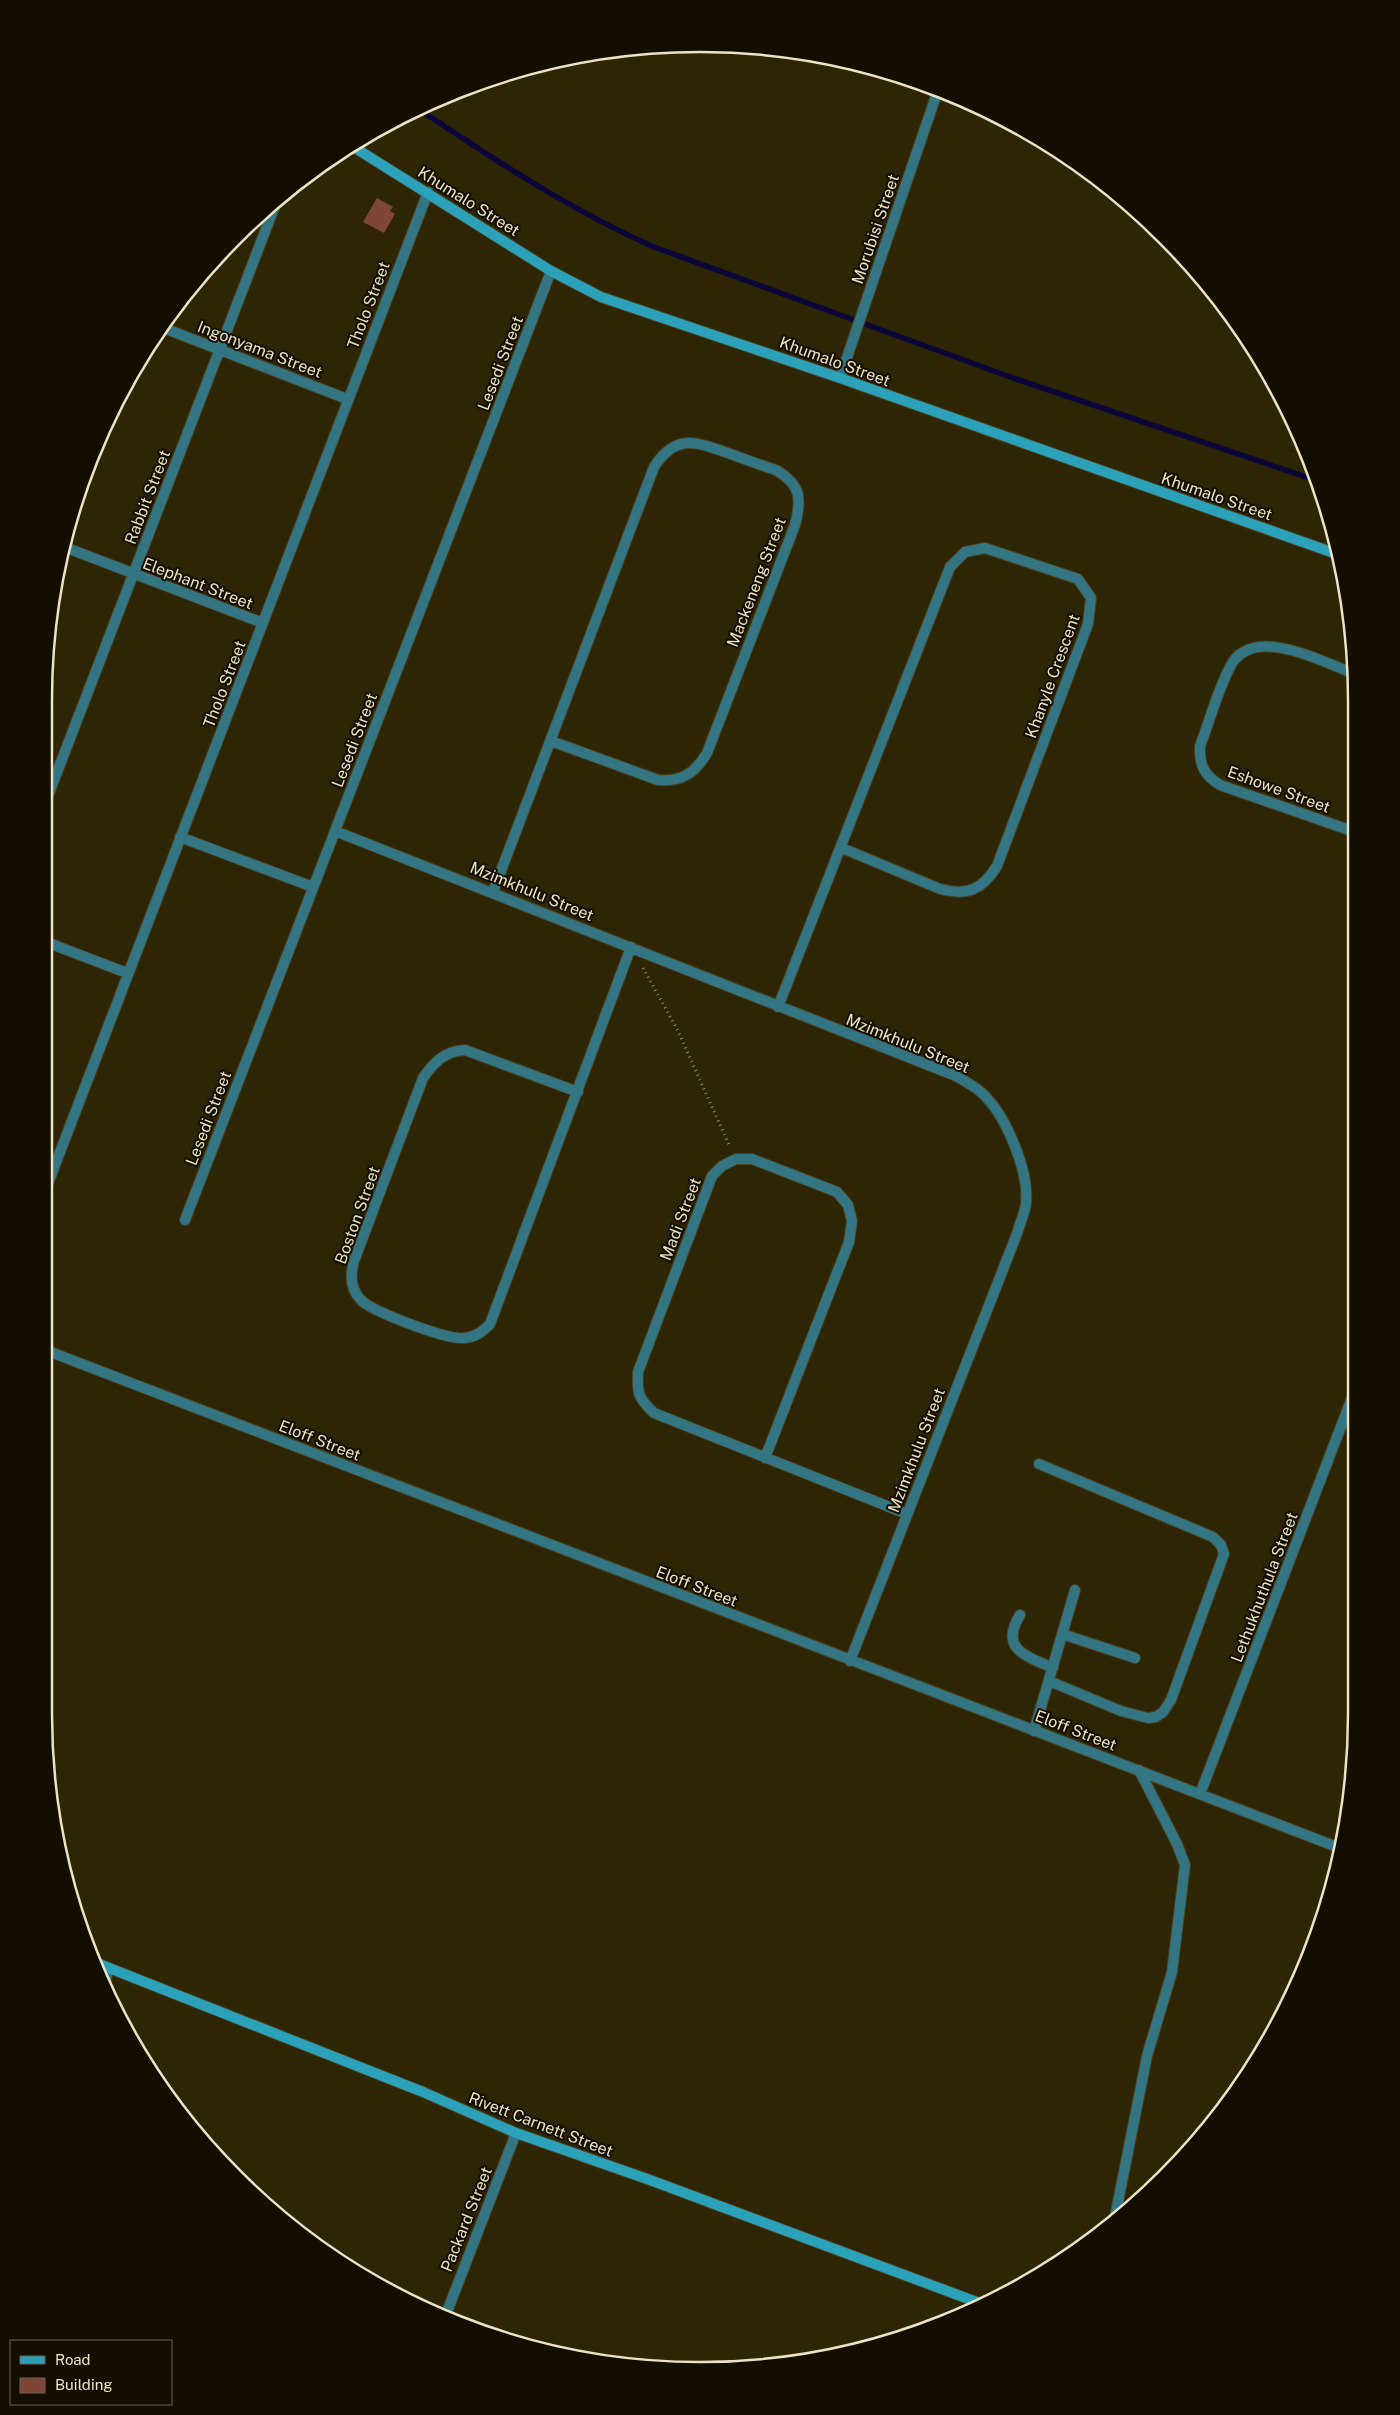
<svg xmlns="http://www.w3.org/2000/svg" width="1400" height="2415" font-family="'Public Sans',sans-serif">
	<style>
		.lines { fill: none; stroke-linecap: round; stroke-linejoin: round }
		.stream { stroke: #0a063a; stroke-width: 5.5 }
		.building { fill: #7f4537 }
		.lane-casing { stroke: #48401f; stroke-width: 12 }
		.street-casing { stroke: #48401f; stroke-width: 12 }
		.secondary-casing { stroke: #48401f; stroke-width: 12 }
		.path { stroke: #8b8364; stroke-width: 3; stroke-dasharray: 1 4; stroke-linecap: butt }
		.lane { stroke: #337583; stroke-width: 10 }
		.street { stroke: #337583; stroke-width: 10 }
		.secondary { stroke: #2ba2ba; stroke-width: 10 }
		.labels { text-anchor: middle; stroke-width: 4; stroke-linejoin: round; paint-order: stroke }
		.street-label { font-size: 16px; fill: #ebe3c5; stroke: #140e00 }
		.rim { fill: none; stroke: #ebe3c5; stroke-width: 2.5 }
	</style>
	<rect width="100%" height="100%" fill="#2d2504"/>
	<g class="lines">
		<!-- stream -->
		<path class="stream" d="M419,109C494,160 571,210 654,247L1013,378L1318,481"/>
	</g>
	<!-- building -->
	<path class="building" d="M377,198L393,207L390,211L395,214L384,233L363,222Z"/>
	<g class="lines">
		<!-- lane casing -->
		<g class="lane-casing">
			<path id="lane" d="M1039,1464L1213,1537L1221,1545L1224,1554L1171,1700L1163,1712L1156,1717L1148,1718L1121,1711L1049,1681
				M1020,1615C999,1649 1026,1656 1053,1668
				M1062,1634L1135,1658
				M1034,1731L1075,1590
				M104,1986L109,1968"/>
		</g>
		<!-- street casing -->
		<g class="street-casing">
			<path id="street" d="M161,327L347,399
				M840,378L938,90
				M67,548L263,623
				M1355,674C1322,662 1252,623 1230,667C1217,692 1210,720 1200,746C1199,765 1204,775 1220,785L1355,832
				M46,801L276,203
				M335,831L956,1076C966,1082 977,1087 985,1096C1006,1117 1029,1171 1026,1202C1026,1211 1020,1222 1018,1231L850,1661
				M180,837L313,887
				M493,892L654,467C676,433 696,442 728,453C744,459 760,465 776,470C801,485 802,498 795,525L707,753C695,773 682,782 658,780L551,741
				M46,942L127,973
				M778,1007L950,567L965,552L985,548L1078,579L1091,598L1088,624L997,866C982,890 968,896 940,889L842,848
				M578,1092L465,1050C445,1051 434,1062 423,1078L354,1261C350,1275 350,1289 361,1300C373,1312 447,1340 464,1338C476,1337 482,1332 490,1324L631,947
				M47,1186L428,192
				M185,1220L551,271
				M48,1351L1337,1847
				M765,1458L849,1242L852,1221L848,1205L837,1192L752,1159H736L722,1166L712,1176L638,1372C637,1393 638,1398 654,1413L907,1514
				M1200,1794L1355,1390
				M1114,2222L1147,2056L1172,1972L1185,1865L1177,1844L1139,1770
				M445,2317L516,2133"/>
		</g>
		<!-- secondary casing -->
		<g class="secondary-casing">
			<path id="secondary" d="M352,146L551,271L601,297L840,378L1334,553
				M94,1962L423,2092L516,2133L650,2180L982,2304"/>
		</g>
		<!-- path -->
		<path class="path" d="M643,968L678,1031L730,1147"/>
		<!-- lane -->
		<use href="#lane" class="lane"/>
		<!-- street -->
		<use href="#street" class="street"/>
		<!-- secondary -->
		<use href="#secondary" class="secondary"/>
	</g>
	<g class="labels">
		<!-- street labels -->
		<g class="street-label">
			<text transform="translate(469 201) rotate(32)" y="6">Khumalo Street</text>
			<text transform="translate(875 229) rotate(-71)" y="6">Morubisi Street</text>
			<text transform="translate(368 305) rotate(-69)" y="6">Tholo Street</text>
			<text transform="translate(260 349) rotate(21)" y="6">Ingonyama Street</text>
			<text transform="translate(835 361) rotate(20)" y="6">Khumalo Street</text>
			<text transform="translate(500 363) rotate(-69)" y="6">Lesedi Street</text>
			<text transform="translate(1217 496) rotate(19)" y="6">Khumalo Street</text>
			<text transform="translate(147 497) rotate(-69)" y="6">Rabbit Street</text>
			<text transform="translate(756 582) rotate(-69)" y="6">Mackeneng Street</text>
			<text transform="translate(198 583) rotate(21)" y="6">Elephant Street</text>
			<text transform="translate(1052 676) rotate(-70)" y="6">Khanyle Crescent</text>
			<text transform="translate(224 684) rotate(-69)" y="6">Tholo Street</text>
			<text transform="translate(354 740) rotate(-69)" y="6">Lesedi Street</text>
			<text transform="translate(1279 789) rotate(20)" y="6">Eshowe Street</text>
			<text transform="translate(532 891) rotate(22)" y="6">Mzimkhulu Street</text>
			<text transform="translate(908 1043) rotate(22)" y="6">Mzimkhulu Street</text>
			<text transform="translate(208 1118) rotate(-69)" y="6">Lesedi Street</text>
			<text transform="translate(357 1215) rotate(-70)" y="6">Boston Street</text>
			<text transform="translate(680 1219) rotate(-69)" y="6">Madi Street</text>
			<text transform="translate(320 1440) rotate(21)" y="6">Eloff Street</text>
			<text transform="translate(916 1450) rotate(-69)" y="6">Mzimkhulu Street</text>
			<text transform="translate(697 1586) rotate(21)" y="6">Eloff Street</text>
			<text transform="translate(1264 1587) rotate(-69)" y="6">Lethukhuthula Street</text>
			<text transform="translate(1076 1730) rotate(21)" y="6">Eloff Street</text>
			<text transform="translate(541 2124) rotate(21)" y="6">Rivett Carnett Street</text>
			<text transform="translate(466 2219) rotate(-68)" y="6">Packard Street</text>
		</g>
	</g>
	<!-- crop -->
	<path d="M0 0H1400V2415H0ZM700 52H700A648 648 0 0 1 1348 700V1714A648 648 0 0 1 700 2362H700A648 648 0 0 1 52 1714V700A648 648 0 0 1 700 52Z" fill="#140e00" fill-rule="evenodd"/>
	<path class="rim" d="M700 52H700A648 648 0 0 1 1348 700V1714A648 648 0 0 1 700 2362H700A648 648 0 0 1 52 1714V700A648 648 0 0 1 700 52Z"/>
	<!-- legend -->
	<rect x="10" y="2340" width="162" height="65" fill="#140e00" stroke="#6a634f"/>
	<rect x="20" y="2356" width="25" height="8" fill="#2ba2ba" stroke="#6a634f"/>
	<text x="55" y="2365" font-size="15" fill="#ebe3c5">Road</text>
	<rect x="20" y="2378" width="25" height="15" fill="#7f4537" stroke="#6a634f"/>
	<text x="55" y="2390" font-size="15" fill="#ebe3c5">Building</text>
</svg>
